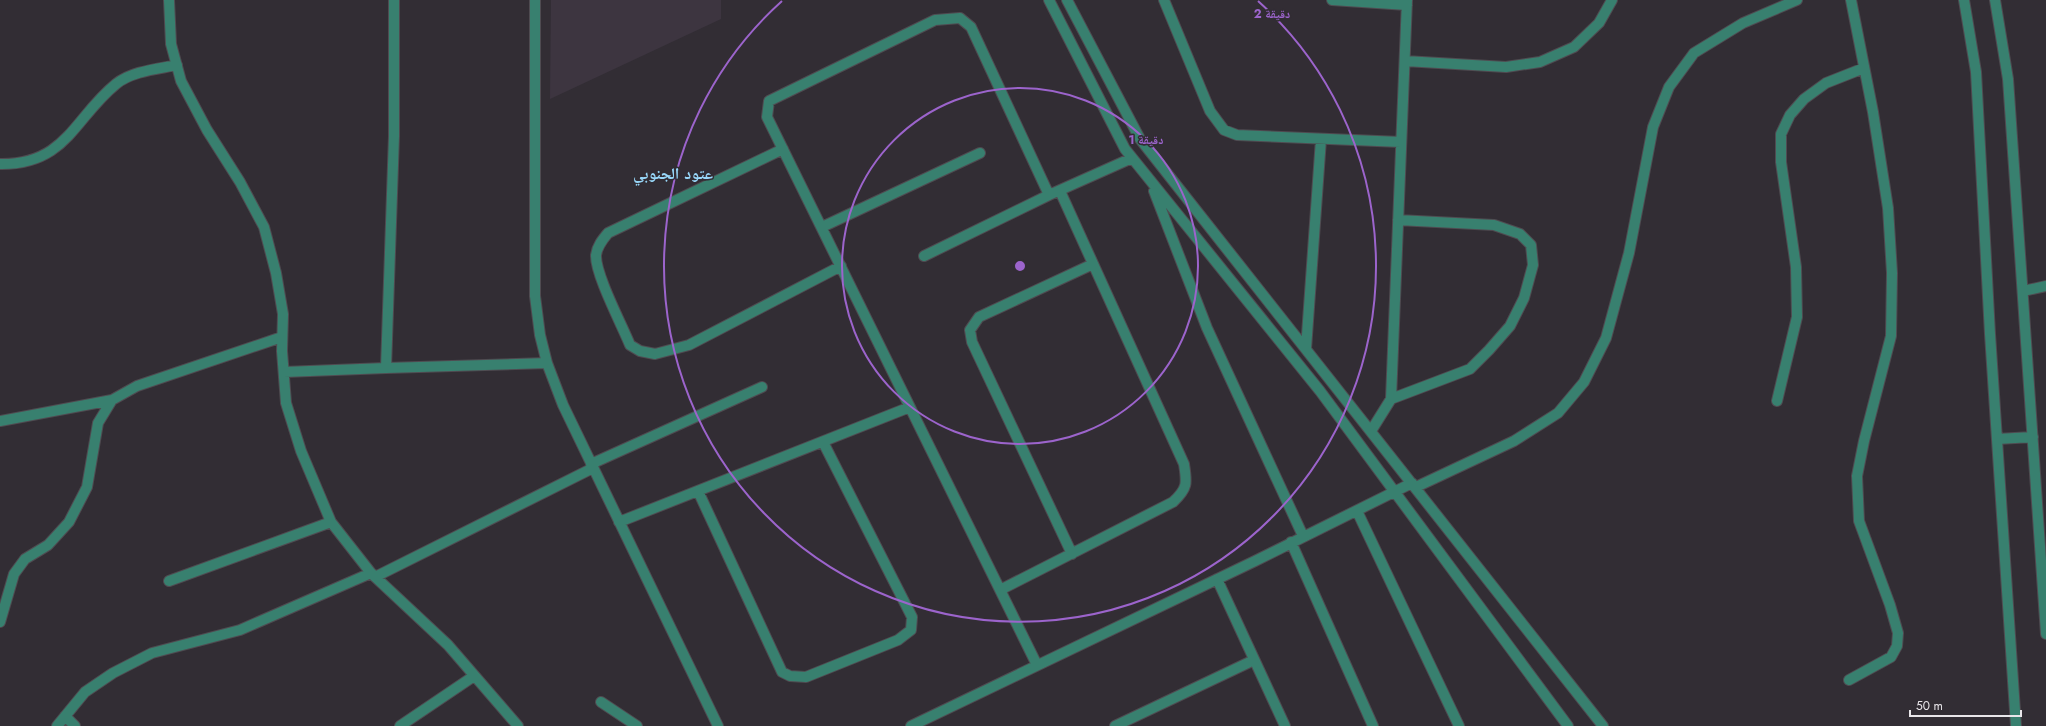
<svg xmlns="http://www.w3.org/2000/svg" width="2046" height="726" font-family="Jost,'Noto Naskh Arabic',sans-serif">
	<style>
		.built { fill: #3d3540 }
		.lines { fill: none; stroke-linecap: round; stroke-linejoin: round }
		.minor-casing { stroke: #4f4b51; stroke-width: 12 }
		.minor { stroke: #38806f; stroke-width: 10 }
		.ring { fill: none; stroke: #9c64cc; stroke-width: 2 }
		.labels { text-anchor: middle; stroke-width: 3; stroke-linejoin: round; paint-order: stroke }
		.neighbourhood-label { font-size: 16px; font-weight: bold; fill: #98d7f9; stroke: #322d34 }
		.centre { fill: #9c64cc; stroke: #322d34; stroke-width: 2 }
		.ring-label { font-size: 12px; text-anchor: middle; font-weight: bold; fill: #9c64cc; stroke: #322d34; stroke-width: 3; stroke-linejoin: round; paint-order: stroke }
	</style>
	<rect width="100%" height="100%" fill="#322d34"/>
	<!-- built -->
	<path class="built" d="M551,0H721V19L550,99Z"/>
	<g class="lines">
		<!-- minor casing -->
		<g class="minor-casing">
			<path id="minor" d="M169,0L171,44L181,81L207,130L240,182L264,227L276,273L283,314L282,351L286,403L301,451L331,522L371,573
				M394,0V136L386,368L547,363
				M535,0V296L540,335L547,363L563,405L718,726
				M1049,0L1125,149L1320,391L1568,726
				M1067,0L1140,139L1603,726
				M1164,0L1210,111L1224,130L1237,135L1401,142
				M1332,0L1407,5
				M1964,0L1976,72L1990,334L2016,726
				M1995,0L2008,79L2046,634
				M1405,61L1506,67L1540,62L1574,47L1599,23L1612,0
				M783,149L608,233C603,239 597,246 596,255C595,274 622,325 630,345L640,351L655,354L689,345L841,266
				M0,164C66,165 74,118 116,84C132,71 158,69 177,65
				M1154,191L1207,328L1303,536
				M822,227L980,153
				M924,256L1049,195L1132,158
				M2023,291L2046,286
				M1306,349L1321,139
				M284,372L386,368
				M1391,399L1407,0
				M1777,401L1797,317L1796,267L1781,162V134L1790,115L1804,99L1826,83L1864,68
				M0,421L112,400
				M1371,431L1391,399L1470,369L1489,350L1510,326L1524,298L1533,265L1531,245L1520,234L1494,225L1398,220
				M1997,439L2033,437
				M591,464L762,387
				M1416,487L1514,441L1558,413L1584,382L1606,338L1629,253L1653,127L1669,87L1694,53L1743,23L1797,0
				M698,491L782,672L790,676L806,677L898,640L911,630L912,617L823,442
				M1357,511L1459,726
				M619,522L910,407
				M1291,542L1373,726
				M1072,554L972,342L970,330L979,317L1093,264
				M375,577L593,468
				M1217,579L1285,726
				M169,581L331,522
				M1000,590L1173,502C1188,488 1187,483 1184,464L1060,191
				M0,622L14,574L25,559L48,545L69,522L87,487L98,423L112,400L137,386L282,337
				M1037,665L767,117L769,101L935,20L960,18L971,27L1049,195
				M1849,680L1891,657L1897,646L1898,633L1890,605L1859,521L1857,476L1864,441L1891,336L1892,273L1888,208L1873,112L1851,0
				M601,702L637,726
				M65,716L75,726
				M57,726L85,692L113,673L152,653L240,630L371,573L448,645L518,726
				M400,726L474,676
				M911,726L1255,561L1412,483
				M1115,726L1254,660"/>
		</g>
		<!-- minor -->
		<use href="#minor" class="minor"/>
	</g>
	<!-- distance rings -->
	<g class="ring">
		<circle cx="1020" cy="266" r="178"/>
		<path d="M1258 1A356 356 0 1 1 782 1"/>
	</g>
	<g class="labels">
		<!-- neighbourhood labels -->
		<g class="neighbourhood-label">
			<text x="673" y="179">عتود الجنوبي</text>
		</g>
	</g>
	<circle cx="1020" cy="266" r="6" class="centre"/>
	<g class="ring-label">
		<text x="1272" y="18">2 دقيقة</text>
		<text x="1146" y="144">1 دقيقة</text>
	</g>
	<!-- scale -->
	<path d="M1910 710v6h111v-6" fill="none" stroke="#e9e6ea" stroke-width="2"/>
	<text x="1916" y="710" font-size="12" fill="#e9e6ea" stroke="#322d34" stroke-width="3" paint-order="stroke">50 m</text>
</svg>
